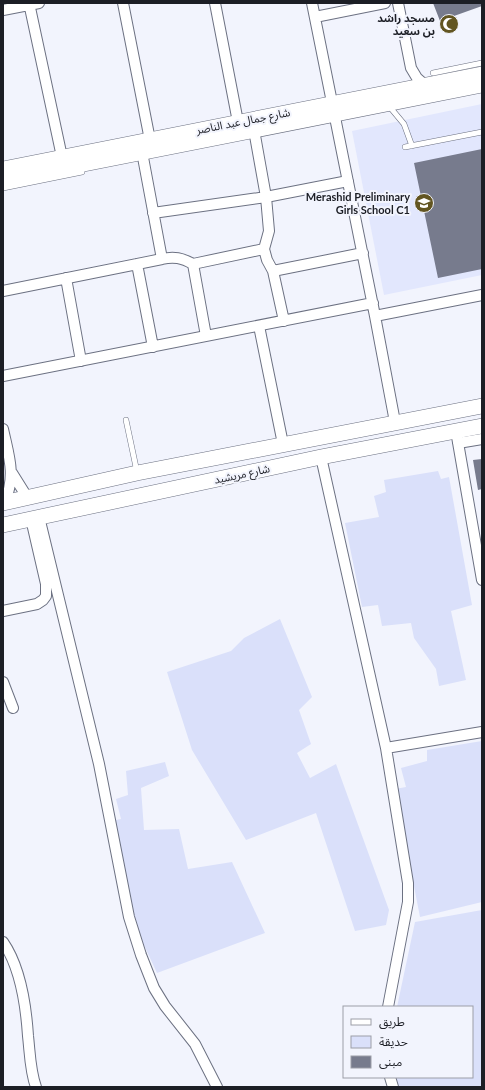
<svg xmlns="http://www.w3.org/2000/svg" width="485" height="1090" font-family="Lato,'Noto Sans Arabic',sans-serif">
	<style>
		.built { fill: #e2e7fd }
		.green { fill: #dae0fa }
		.building { fill: #777b8d }
		.lines { fill: none; stroke-linecap: round; stroke-linejoin: round }
		.lane-casing { stroke: #6c7182; stroke-width: 6 }
		.street-casing { stroke: #6c7182; stroke-width: 12 }
		.secondary-casing { stroke: #6c7182; stroke-width: 16 }
		.lane { stroke: #fff; stroke-width: 5 }
		.street { stroke: #fff; stroke-width: 10 }
		.secondary { stroke: #fff; stroke-width: 15 }
		.labels { text-anchor: middle; stroke-width: 4; stroke-linejoin: round; paint-order: stroke }
		.poi-label { font-size: 11px; font-weight: bold; fill: #1c1e25; stroke: #f2f4fd; text-anchor: end }
		.street-label { font-size: 11px; fill: #1c1e25; stroke: #f2f4fd }
	</style>
	<rect width="100%" height="100%" fill="#f2f4fd"/>
	<!-- built -->
	<path class="built" d="M482,104V275L384,295L352,131Z"/>
	<!-- green -->
	<path class="green" d="M438,471L441,479L449,477L472,605L451,611L466,680L439,686L436,669L414,638L411,623L382,626L378,605L362,607L345,523L379,517L374,496L386,492L384,480Z
		M280,619L312,697L299,710L311,744L297,753L310,778L336,764L389,910L386,925L355,931L316,813L246,840L192,750L167,672L231,651L244,638Z
		M482,741V902L420,917L395,789L406,787L401,768L427,761V750Z
		M165,762L169,776L141,788L144,830L179,829L188,869L232,862L265,933L157,973L136,928L111,821L121,819L116,799L128,795L126,771Z
		M482,910V1087H399L396,1077H472V1007H397L415,922Z"/>
	<!-- building -->
	<path class="building" d="M433,3H482V6L440,21Z
		M482,149V269L438,278L414,163Z
		M482,459V489L478,490L473,460Z"/>
	<g class="lines">
		<!-- lane casing -->
		<g class="lane-casing">
			<path id="lane" d="M433,73L482,63
				M389,106L404,124L412,146
				M405,147L482,132
				M3,188L82,172
				M126,420L137,472"/>
		</g>
		<!-- street casing -->
		<g class="street-casing">
			<path id="street" d="M29,3L62,157
				M123,3L150,140
				M215,3L238,122
				M312,3L375,316L395,422
				M398,3L411,68L417,78L425,85
				M3,10L39,3
				M315,17L385,3
				M254,130L266,197L269,231L264,249L267,260L273,271L284,321
				M142,152L162,259
				M153,213L266,197L348,181
				M137,264L153,347
				M193,264L264,249
				M273,271L363,253
				M66,278L81,361
				M3,291L162,259C174,256 182,258 193,264L206,336
				M375,316L482,295
				M259,326L283,444
				M3,376L373,303
				M3,429C9,457 16,474 5,502
				M456,431L482,580
				M458,443L482,439
				M321,457L386,748L408,883V902L388,1007
				M12,473L27,497
				M39,517L99,764L129,917L141,955L154,988L165,1006L195,1044L217,1087
				M3,611L37,604L43,600L46,596V584L31,519
				M3,682L13,708
				M386,748L482,732
				M3,942C21,968 26,1005 28,1036C30,1053 30,1071 36,1087
				M390,1077L393,1087"/>
		</g>
		<!-- secondary casing -->
		<g class="secondary-casing">
			<path id="secondary" d="M3,169L482,74
				M3,180L482,85
				M3,503L137,473L482,406
				M3,525L321,457L482,426"/>
		</g>
		<!-- lane -->
		<use href="#lane" class="lane"/>
		<!-- street -->
		<use href="#street" class="street"/>
		<!-- secondary -->
		<use href="#secondary" class="secondary"/>
	</g>
	<!-- icons -->
	<defs>
		<g id="mosque-disc" transform="scale(1)"><circle r="9.5" fill="#625521" stroke="#f2f4fd"/><path d="M3.5-4.9A6 6 0 1 0 3.5 4.9A5 5 0 1 1 3.5-4.9Z" fill="#fff"/></g>
		<g id="school-disc" transform="scale(1)"><circle r="9.5" fill="#625521" stroke="#f2f4fd"/><path d="M0-5L7-2L0 1L-7-2ZM-4 1L0 2.5L4 1V4Q0 6-4 4Z" fill="#fff"/></g>
	</defs>
	<g fill-rule="evenodd">
		<use href="#mosque-disc" x="449" y="24"/>
		<use href="#school-disc" x="424" y="203"/>
	</g>
	<g class="labels">
		<!-- poi labels -->
		<g class="poi-label">
			<text x="435" y="22">مسجد راشد<tspan x="435" dy="13">بن سعيد</tspan></text>
			<text x="410" y="201">Merashid Preliminary<tspan x="410" dy="13">Girls School C1</tspan></text>
		</g>
		<!-- street labels -->
		<g class="street-label">
			<text transform="translate(243 121) rotate(-11)" y="4">شارع جمال عبد الناصر</text>
			<text transform="translate(242 474) rotate(-12)" y="4">شارع مريشيد</text>
		</g>
	</g>
	<!-- border -->
	<rect width="485" height="1090" fill="none" stroke="#1c1e25" stroke-width="8"/>
	<!-- legend -->
	<rect x="343" y="1006" width="130" height="72" fill="#f2f4fd" stroke="#9c9ea7"/>
	<rect x="351" y="1019" width="20" height="6" fill="#ffffff" stroke="#9c9ea7"/>
	<text x="379" y="1026" font-size="12" fill="#1c1e25">طريق</text>
	<rect x="351" y="1036" width="20" height="12" fill="#dae0fa" stroke="#9c9ea7"/>
	<text x="379" y="1046" font-size="12" fill="#1c1e25">حديقة</text>
	<rect x="351" y="1056" width="20" height="12" fill="#777b8d" stroke="#9c9ea7"/>
	<text x="379" y="1066" font-size="12" fill="#1c1e25">مبنى</text>
</svg>
